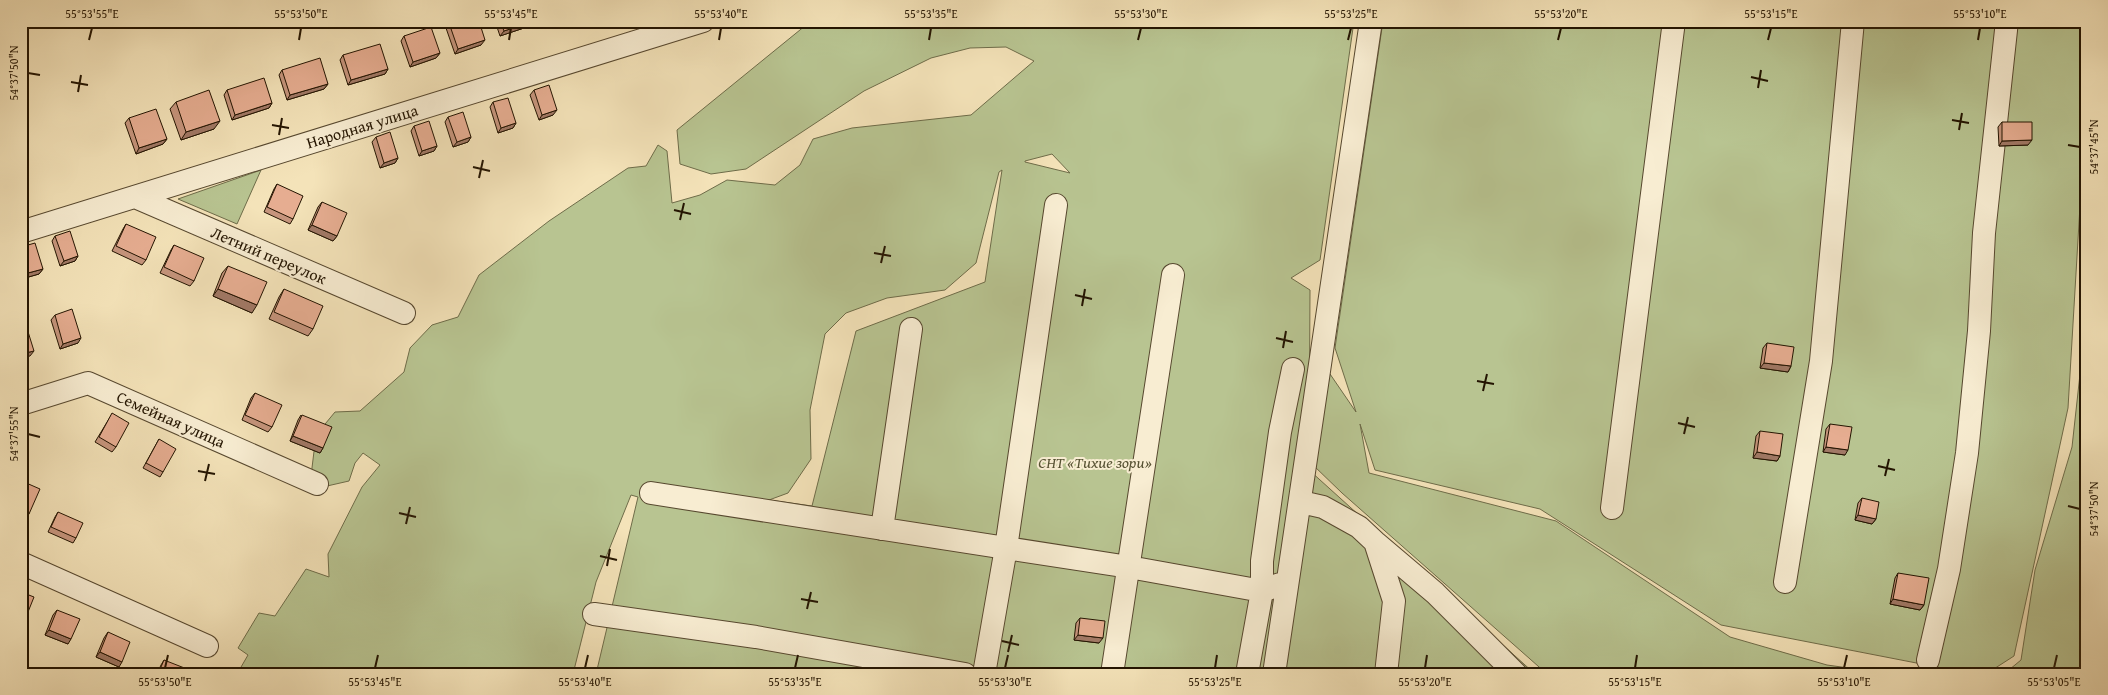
<svg xmlns="http://www.w3.org/2000/svg" width="2108" height="695" font-family="'Gentium Book Plus',serif">
	<style>
		.green { fill: #b8c491; stroke: #6e6c49; fill-rule: evenodd }
		.lines { fill: none; stroke-linecap: round; stroke-linejoin: round }
		.minor-casing { stroke: #57482f; stroke-width: 24 }
		.minor { stroke: #f8edd2; stroke-width: 22 }
		.wall { fill: #c6957d; stroke: #231401 }
		.shaded-wall { fill: #a17966; stroke: #231401 }
		.building { fill: #e6ad91; stroke: #231401 }
		.ticks { fill: none; stroke: #231401; stroke-width: 2 }
		.labels { text-anchor: middle; stroke-width: 4; stroke-linejoin: round; paint-order: stroke }
		.street-label { font-size: 16px; fill: #231401; stroke: #f8edd2 }
		.park-label { font-size: 16px; font-style: italic; fill: #575233; stroke: #f8edd2 }
		.neatline { fill: none; stroke: #231401; stroke-width: 2 }
		.ticks-label { font-size: 12px; text-anchor: middle; fill: #231401 }
	</style>
	<rect width="100%" height="100%" fill="#f4e3b9"/>
	<filter id="stains"><feTurbulence type="fractalNoise" baseFrequency=".004" numOctaves="4"/><feColorMatrix values="0 0 0 0 .2 0 0 0 0 .09 0 0 0 0 .02 0 0 0 .5 -.17"/></filter>
	<radialGradient id="worn" r=".72"><stop offset=".6" stop-color="#630" stop-opacity="0"/><stop offset="1" stop-color="#630" stop-opacity=".3"/></radialGradient>
	<!-- green -->
	<path class="green" d="M811,21H1354L1320,260L1291,278L1310,290L1309,470L1535,674H596L638,497L631,495L596,582L573,674H237L248,655L238,648L259,613L275,616L306,569L329,577L328,554L362,487L380,465L363,453L355,463L349,481L327,486L311,476L316,435L335,412L360,411L404,372L410,348L432,325L458,317L479,275L549,221L628,168L646,166L658,145L667,151L672,203L700,195L727,180L775,185L800,165L813,139L852,128L971,115L1034,61L1006,47L970,48L931,58L864,91L746,169L711,174L680,164L677,130ZM1052,154L1070,173L1025,162V161ZM1002,170L985,282L856,331L812,506L769,500L788,493L811,459L810,410L825,334L846,313L887,298L945,290L976,263L999,172Z
		M1383,21H2087V88L2068,408L2014,656L1986,674H1973L1721,625L1540,509L1375,470L1360,424L1369,473L1556,521L1730,637L1827,665L1892,674H1547L1342,493L1313,465L1330,374L1356,412L1335,348Z
		M261,170L237,224L178,199Z
		M2087,230V674H2004L2021,660L2035,570L2072,447L2081,365Z"/>
	<g class="lines">
		<!-- minor casing -->
		<g class="minor-casing">
			<path id="minor" d="M135,197L404,313
				M21,232L703,21
				M21,404L88,383L317,484
				M651,493L1129,567L1262,591C1271,589 1279,582 1287,583
				M1301,502L1323,507L1359,527L1375,542L1394,601L1386,674
				M1612,508L1674,21
				M882,529L911,329
				M1376,543L1435,593L1516,674
				M21,563L207,646
				M1785,582L1821,361L1853,21
				M594,614L756,637L965,674
				M1928,660L1949,569L1967,453L1979,331L1984,233L2007,21
				M984,674L1006,548L1056,205
				M1112,674L1173,275
				M1247,674L1262,591V561L1280,432L1293,369
				M1274,674C1307,456 1338,239 1371,21"/>
		</g>
		<!-- minor -->
		<use href="#minor" class="minor"/>
	</g>
	<!-- wall -->
	<path class="wall" d="M495,21H530L531,22L527,27L500,36Z
		M449,23L481,45L455,54L446,28Z
		M404,36L440,53L436,58L410,67L401,41Z
		M343,55L388,69L385,74L348,85L340,60Z
		M282,70L328,84L324,89L287,100L279,75Z
		M227,90L272,103L269,108L232,120L224,95Z
		M534,90L553,115L539,120L530,95Z
		M176,102L214,129L181,140L170,109Z
		M493,102L516,123L513,128L498,133L490,107Z
		M448,117L471,137L468,142L453,147L445,122Z
		M129,118L167,139L163,144L136,154L125,123Z
		M2002,122L2028,145L1999,146L1998,127Z
		M414,126L437,146L434,151L419,156L411,131Z
		M376,137L398,158L395,163L380,168L372,142Z
		M277,184L293,219L290,224L264,212L274,189Z
		M322,202L337,236L333,241L308,230L318,207Z
		M126,224L146,260L142,265L112,251L123,229Z
		M55,236L78,256L75,261L60,266L52,241Z
		M174,245L194,281L190,286L160,273L171,250Z
		M21,247L43,269L39,274L25,278L21,267Z
		M228,266L252,313L213,296L222,273Z
		M284,289L313,329L308,336L269,319L279,297Z
		M55,315L78,343L60,349L51,320Z
		M1767,343L1791,366L1788,372L1760,368L1763,348Z
		M255,393L272,427L268,432L242,420L251,398Z
		M112,414L116,447L112,452L95,442Z
		M301,415L323,448L320,453L290,441L298,420Z
		M1830,424L1845,455L1823,452L1826,429Z
		M1760,431L1780,456L1777,461L1753,458L1756,436Z
		M159,439L163,472L160,477L143,468Z
		M24,482L29,514L25,519L21,518V486Z
		M1862,498L1876,519L1872,524L1855,520L1858,503Z
		M58,512L76,538L73,543L48,532L55,517Z
		M1898,573L1924,605L1920,610L1890,604L1895,578Z
		M57,610L68,644L45,635L53,615Z
		M1080,618L1099,643L1074,640L1076,623Z
		M108,632L119,667L96,657L104,638Z
		M164,660L185,674H157L161,665Z"/>
	<!-- shaded-wall -->
	<path class="shaded-wall" d="M531,22L527,27L500,36L504,31Z
		M485,40L481,45L455,54L458,49Z
		M440,53L436,58L410,67L413,62Z
		M388,69L385,74L348,85L351,80Z
		M328,84L324,89L287,100L290,95Z
		M272,103L269,108L232,120L235,115Z
		M557,110L553,115L539,120L542,115Z
		M220,121L214,129L181,140L186,132Z
		M516,123L513,128L498,133L501,128Z
		M471,137L468,142L453,147L457,142Z
		M167,139L163,144L136,154L139,148Z
		M2032,140L2028,145L1999,146L2002,141Z
		M437,146L434,151L419,156L422,151Z
		M398,158L395,163L380,168L384,163Z
		M312,225L337,236L333,241L308,230Z
		M78,256L75,261L60,266L64,261Z
		M43,269L39,274L25,278L28,273Z
		M218,289L257,305L252,313L213,296Z
		M81,338L78,343L60,349L63,344Z
		M34,351L30,356L21,358V354Z
		M1764,363L1791,366L1788,372L1760,368Z
		M293,436L323,448L320,453L290,441Z
		M1826,447L1848,450L1845,455L1823,452Z
		M1757,452L1780,456L1777,461L1753,458Z
		M1858,515L1876,519L1872,524L1855,520Z
		M1893,599L1924,605L1920,610L1890,604Z
		M21,615L26,617L22,622L21,621Z
		M49,630L71,639L68,644L45,635Z
		M1078,635L1103,638L1099,643L1074,640Z
		M100,652L122,662L119,667L96,657Z"/>
	<!-- building -->
	<path class="building" d="M453,21H479L485,40L458,49L449,23Z
		M500,21H530L531,22L504,31Z
		M431,27L440,53L413,62L404,36Z
		M380,44L388,69L351,80L343,55Z
		M320,58L328,84L290,95L282,70Z
		M264,78L272,103L235,115L227,90Z
		M549,85L557,110L542,115L534,90Z
		M209,90L220,121L186,132L176,102Z
		M508,98L516,123L501,128L493,102Z
		M156,109L167,139L139,148L129,118Z
		M463,112L471,137L457,142L448,117Z
		M429,121L437,146L422,151L414,126Z
		M2002,122H2032V140L2002,141Z
		M390,132L398,158L384,163L376,137Z
		M277,184L303,196L293,219L267,207Z
		M322,202L347,213L337,236L312,225Z
		M126,224L156,237L146,260L116,246Z
		M70,231L78,256L64,261L55,236Z
		M35,243L43,269L28,273L21,252V247Z
		M174,245L204,258L194,281L164,267Z
		M228,266L267,282L257,305L218,289Z
		M284,289L323,306L313,329L274,312Z
		M72,309L81,338L63,344L55,315Z
		M25,322L34,351L21,354V323Z
		M1767,343L1794,347L1791,366L1764,363Z
		M255,393L282,405L272,427L245,415Z
		M112,413L129,423L116,447L99,437Z
		M302,415L332,427L323,448L293,436Z
		M1830,424L1852,427L1848,450L1826,447Z
		M1760,431L1783,434L1780,456L1757,452Z
		M159,439L176,449L163,472L146,463Z
		M24,482L40,489L29,514L21,511V488Z
		M1862,498L1879,502L1876,519L1858,515Z
		M58,512L83,523L76,538L51,527Z
		M1898,573L1929,578L1924,605L1893,599Z
		M21,592L34,597L26,617L21,615Z
		M57,610L80,619L71,639L49,630Z
		M1080,618L1105,621L1103,638L1078,635Z
		M108,632L130,642L122,662L100,652Z
		M164,660L187,669L185,674H158Z"/>
	<!-- ticks -->
	<path class="ticks" d="M89,40L92,28M299,40L301,28M509,40L511,28M719,40L721,28M929,40L931,28M1138,40L1141,28M1348,40L1351,28M1558,40L1561,28M1768,40L1771,28M1978,40L1980,28M28,73L40,75M1751,77L1768,81M71,82L88,85M1758,88L1761,70M78,92L81,75M1952,120L1969,123M272,125L289,128M1959,130L1962,113M279,135L282,118M2068,145L2080,147M473,167L490,171M479,178L483,160M674,210L691,214M680,220L684,203M874,253L891,256M881,263L885,246M1075,295L1092,299M1082,306L1085,289M1276,338L1293,342M1283,348L1286,331M1477,381L1494,384M1483,391L1487,374M1678,423L1695,427M28,434L40,437M1684,434L1688,417M1878,466L1895,470M198,471L215,474M1885,476L1889,459M205,481L209,464M2068,506L2080,509M399,513L416,517M406,524L410,507M600,556L617,560M607,566L610,549M801,599L818,602M807,609L811,592M1002,641L1019,645M1008,652L1012,635M165,668L168,655M375,668L378,655M585,668L588,655M795,668L798,655M1005,668L1008,655M1215,668L1217,655M1425,668L1427,655M1635,668L1637,655M1844,668L1847,655M2054,668L2057,655"/>
	<g class="labels">
		<!-- street labels -->
		<g class="street-label">
			<text transform="translate(362 126) rotate(-17)" y="6">Народная улица</text>
			<text transform="translate(269 255) rotate(23)" y="6">Летний переулок</text>
			<text transform="translate(171 419) rotate(24)" y="6">Семейная улица</text>
		</g>
		<!-- park labels -->
		<g class="park-label">
			<text x="1095" y="468">СНТ «Тихие зори»</text>
		</g>
	</g>
	<!-- margin -->
	<rect width="2108" height="695" fill="none" stroke="#f4e3b9" stroke-width="55"/>
	<rect x="28" y="28" width="2052" height="640" class="neatline"/>
	<g class="ticks-label">
		<text x="92" y="18">55°53'55"E</text>
		<text x="301" y="18">55°53'50"E</text>
		<text x="511" y="18">55°53'45"E</text>
		<text x="721" y="18">55°53'40"E</text>
		<text x="931" y="18">55°53'35"E</text>
		<text x="1141" y="18">55°53'30"E</text>
		<text x="1351" y="18">55°53'25"E</text>
		<text x="1561" y="18">55°53'20"E</text>
		<text x="1771" y="18">55°53'15"E</text>
		<text x="1980" y="18">55°53'10"E</text>
		<text transform="translate(14 73) rotate(-90)" y="4">54°37'50"N</text>
		<text transform="translate(2094 147) rotate(-90)" y="4">54°37'45"N</text>
		<text transform="translate(14 434) rotate(-90)" y="4">54°37'55"N</text>
		<text transform="translate(2094 509) rotate(-90)" y="4">54°37'50"N</text>
		<text x="165" y="686">55°53'50"E</text>
		<text x="375" y="686">55°53'45"E</text>
		<text x="585" y="686">55°53'40"E</text>
		<text x="795" y="686">55°53'35"E</text>
		<text x="1005" y="686">55°53'30"E</text>
		<text x="1215" y="686">55°53'25"E</text>
		<text x="1425" y="686">55°53'20"E</text>
		<text x="1635" y="686">55°53'15"E</text>
		<text x="1844" y="686">55°53'10"E</text>
		<text x="2054" y="686">55°53'05"E</text>
	</g>
	<rect width="100%" height="100%" filter="url(#stains)"/>
	<rect width="100%" height="100%" fill="url(#worn)"/>
</svg>
